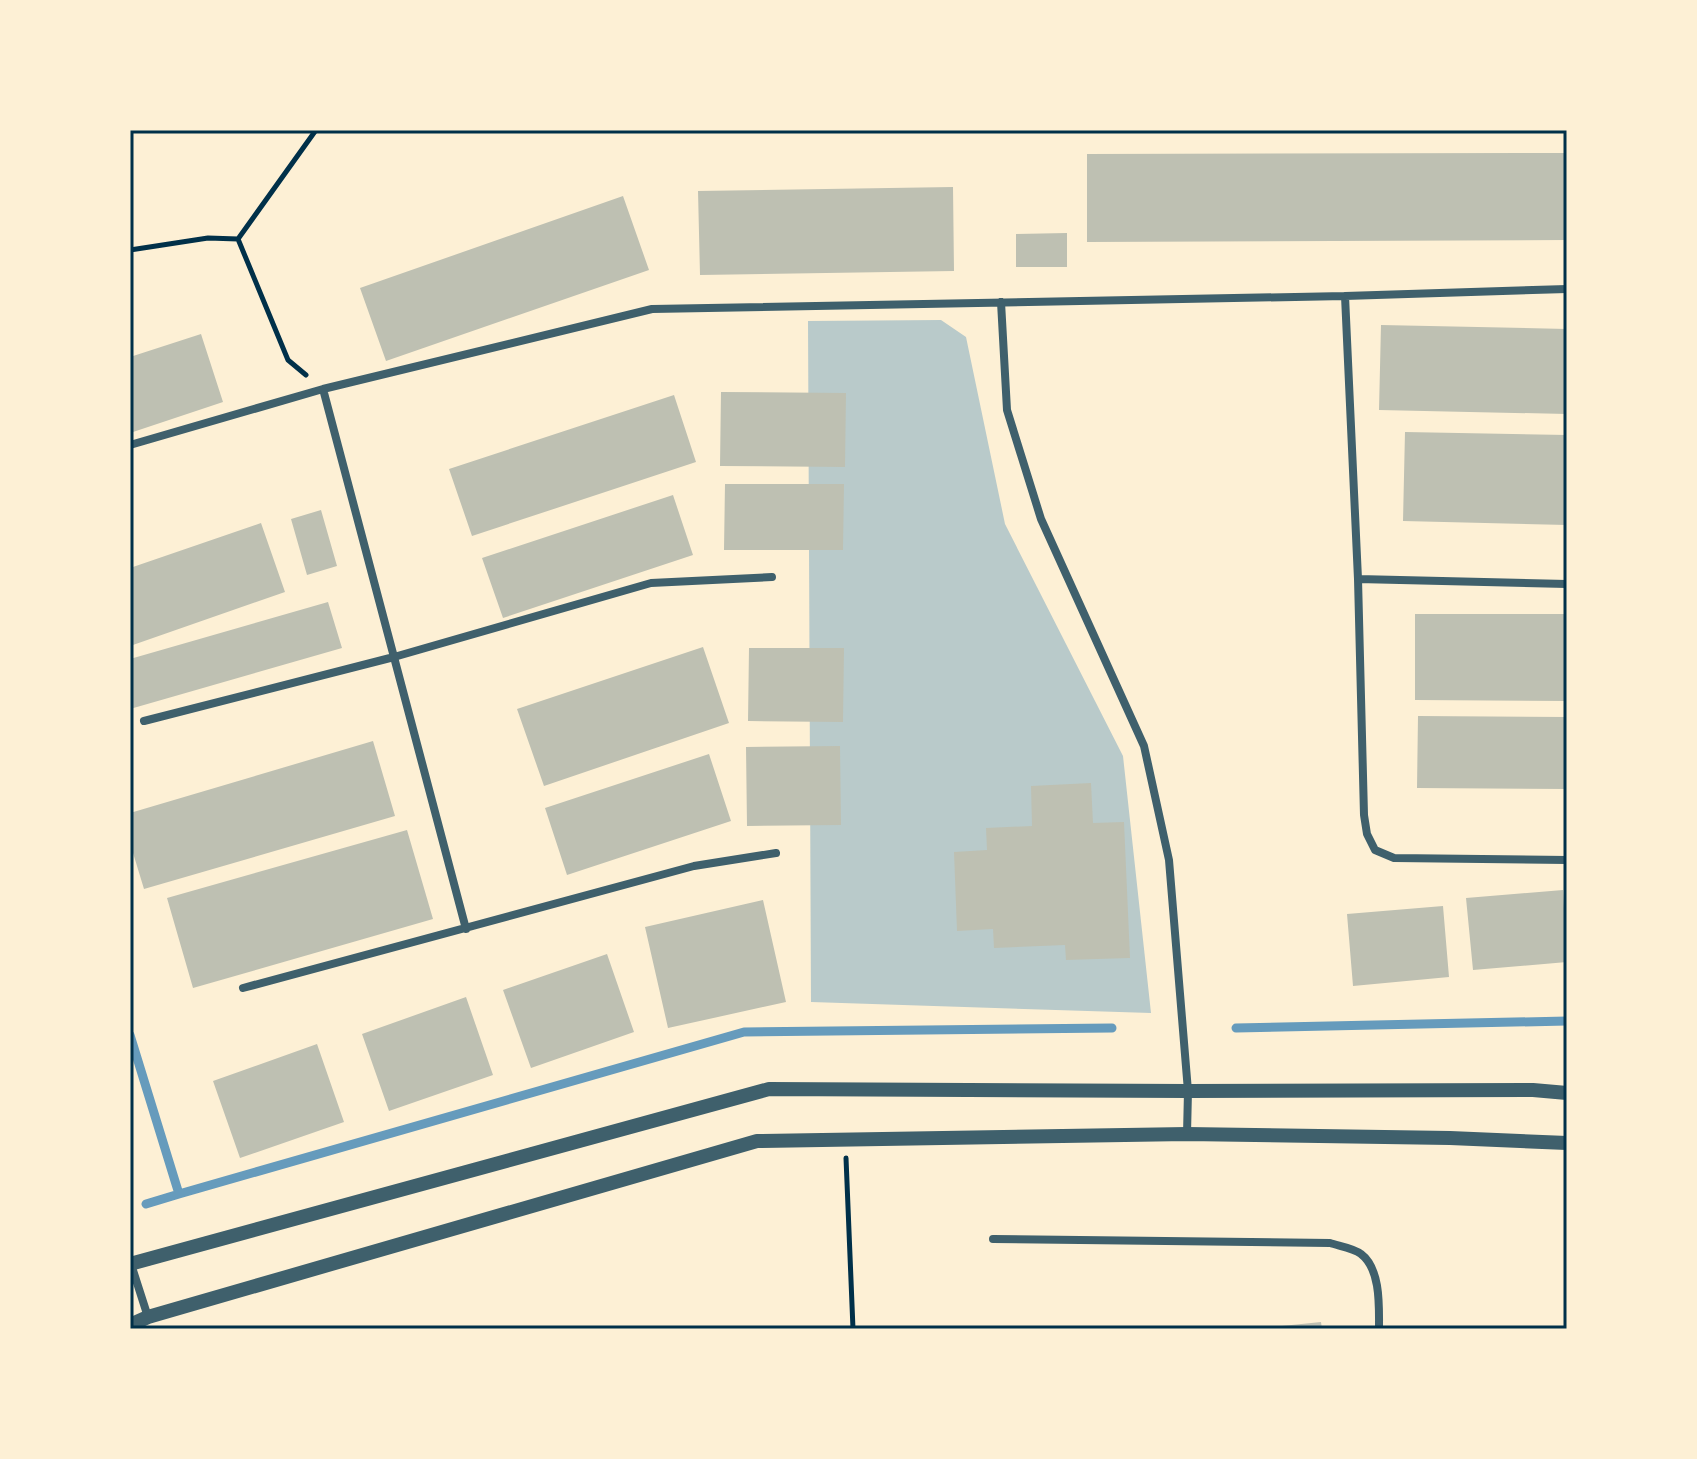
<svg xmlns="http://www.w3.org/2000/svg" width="1697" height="1459" font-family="'Work Sans',sans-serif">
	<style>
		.green { fill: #b9caca }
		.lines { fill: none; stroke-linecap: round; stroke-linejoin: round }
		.stream { stroke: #669bbc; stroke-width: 9 }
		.building { fill: #bec0b2 }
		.path { stroke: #003049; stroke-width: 5 }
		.minor { stroke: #3f606c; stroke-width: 8 }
		.tertiary { stroke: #3f606c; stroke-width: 14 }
		.neatline { fill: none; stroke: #003049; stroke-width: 3 }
	</style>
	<rect width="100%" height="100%" fill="#fdf0d5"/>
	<!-- green -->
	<path class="green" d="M941,320L966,337L1005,524L1123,756L1151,1013L811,1002L808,321Z"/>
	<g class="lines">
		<!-- stream -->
		<path class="stream" d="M1236,1028L1567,1021
			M130,1035L179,1194L146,1204
			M179,1194L744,1032L1112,1028"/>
	</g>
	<!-- building -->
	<path class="building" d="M1567,153V240L1087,242V154Z
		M953,187L954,271L700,275L698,191Z
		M623,196L649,270L386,361L360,288Z
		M1067,233V267H1016V234Z
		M1381,325L1567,329V414L1379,410Z
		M201,334L223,402L130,433V357Z
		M721,392L846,393L845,467L720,466Z
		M674,395L696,462L472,536L449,469Z
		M1405,432L1567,435V525L1403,521Z
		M725,484H844L843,550H724Z
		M673,495L693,555L503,618L482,558Z
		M321,510L337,566L307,575L291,519Z
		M261,523L285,592L130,646V568Z
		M328,602L342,648L130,709V659Z
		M1415,614H1567V701L1415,700Z
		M703,647L729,723L544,786L517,709Z
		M749,648H844L843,722L748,721Z
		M1418,716L1567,717V789L1417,788Z
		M373,741L395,816L144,889L130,843V813Z
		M840,746L841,825L747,826L746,747Z
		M709,754L731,821L567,875L545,808Z
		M1091,783L1093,823L1124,822L1130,958L1066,960L1065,945L994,948L993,929L957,931L954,852L987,850L986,828L1032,826L1031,786Z
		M407,830L433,919L193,988L167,898Z
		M1563,890L1567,962L1473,970L1466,898Z
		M763,900L786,1002L668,1028L645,927Z
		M1443,906L1449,977L1353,986L1347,914Z
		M607,954L634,1032L531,1068L503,990Z
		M466,997L493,1075L389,1111L362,1034Z
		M317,1044L344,1122L240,1158L213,1081Z
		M1321,1322L1322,1329H1272V1327Z"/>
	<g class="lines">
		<!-- path -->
		<path class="path" d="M238,239L288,360L306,375
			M130,250L208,238L238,239L316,130
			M846,1158L853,1329"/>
		<!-- minor -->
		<path class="minor" d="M1345,296L1358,579L1364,815L1367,834L1375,850L1394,858L1567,860
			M1001,302L1007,410L1041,519L1144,746L1169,860L1188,1091L1187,1134
			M323,389L466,929
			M130,445L323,389L652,309L1345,296L1567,289
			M1358,579L1567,584
			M144,721L394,657L651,583L772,577
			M243,988L694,866L776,853
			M993,1239L1330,1243C1339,1246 1354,1248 1361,1254C1381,1269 1379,1307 1379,1329
			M130,1261L148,1317"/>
		<!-- tertiary -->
		<path class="tertiary" d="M130,1264L769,1089L1188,1091L1533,1090L1567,1093
			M130,1325L148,1317L757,1141L1187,1134L1450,1138L1567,1143"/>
	</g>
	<!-- border -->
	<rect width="1697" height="1459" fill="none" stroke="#fdf0d5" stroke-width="264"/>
	<rect x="132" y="132" width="1433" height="1195" class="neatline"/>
</svg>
